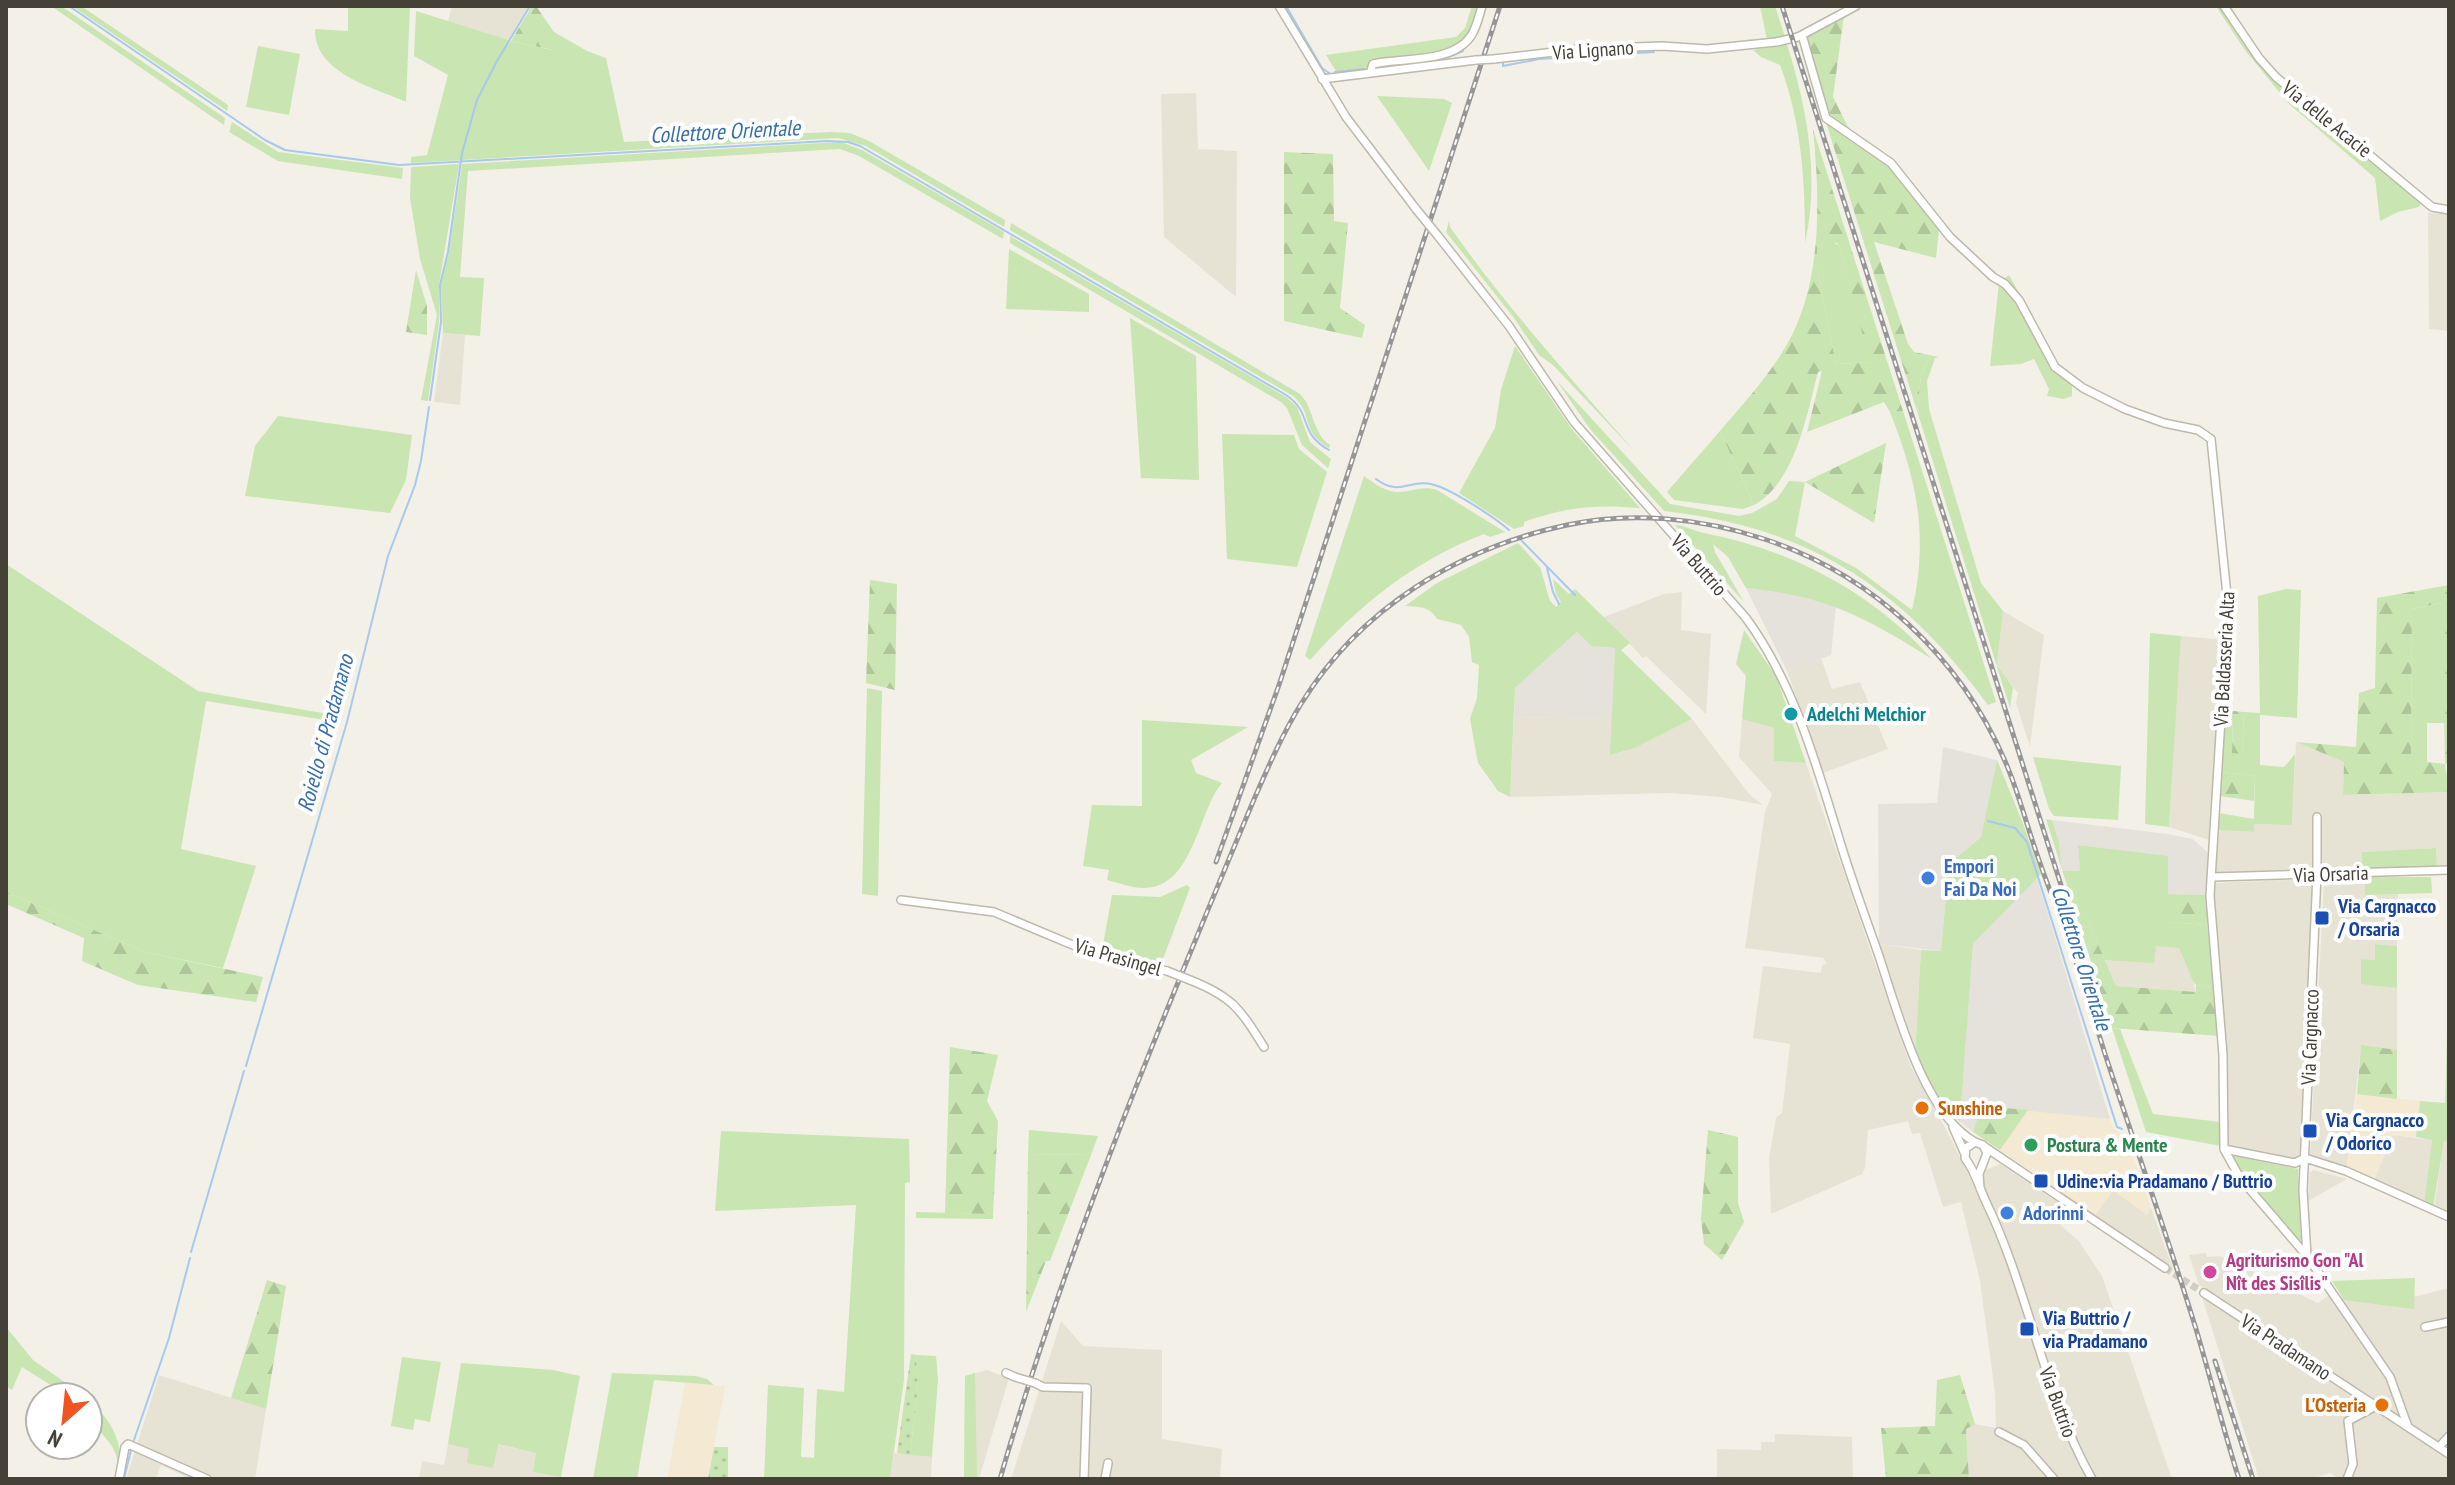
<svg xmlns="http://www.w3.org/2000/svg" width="2455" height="1485" font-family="'PT Sans Narrow',sans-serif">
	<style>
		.residential { fill: #e6e3d5 }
		.commercial { fill: #f4e9d3 }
		.industrial { fill: #e5e2dc }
		.grass { fill: #c9e5b1 }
		.forest { fill: url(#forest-firs); fill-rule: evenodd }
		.garden { fill: url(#garden-dots) }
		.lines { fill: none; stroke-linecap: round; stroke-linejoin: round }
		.stream { stroke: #a6c9ed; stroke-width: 2 }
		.minor-tunnel { stroke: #d0cdc4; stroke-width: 7; stroke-dasharray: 7 3.5; stroke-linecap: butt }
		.minor-casing { stroke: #beb9aa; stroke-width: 10 }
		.minor { stroke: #fff; stroke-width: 7 }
		.rail-casing { stroke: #969696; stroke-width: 5 }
		.rail { stroke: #fff; stroke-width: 2; stroke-dasharray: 6; stroke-linecap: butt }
		.minor-bridge-casing { stroke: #beb9aa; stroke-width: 10; stroke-linecap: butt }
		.minor-bridge { stroke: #fff; stroke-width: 7 }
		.culture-dot { fill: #0f9aa8; stroke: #fff; stroke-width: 3 }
		.shop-dot { fill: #3f7fe0; stroke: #fff; stroke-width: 3 }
		.transit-dot { fill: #1a4fb4; stroke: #fff; stroke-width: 3 }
		.food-dot { fill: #e8710a; stroke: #fff; stroke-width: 3 }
		.leisure-dot { fill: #2e9e5b; stroke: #fff; stroke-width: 3 }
		.hotel-dot { fill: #d1479c; stroke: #fff; stroke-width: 3 }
		.labels { text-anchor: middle; stroke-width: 8; stroke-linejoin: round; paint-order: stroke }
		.street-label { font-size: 20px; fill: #454136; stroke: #fff }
		.culture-label { font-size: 20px; font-weight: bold; fill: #0d838f; stroke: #fff; text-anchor: start }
		.shop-label { font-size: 20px; font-weight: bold; fill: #366cbe; stroke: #fff; text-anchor: start }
		.transit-label { font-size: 20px; font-weight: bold; fill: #164399; stroke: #fff; text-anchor: start }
		.food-label { font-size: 20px; font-weight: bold; fill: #c56008; stroke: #fff; text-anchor: start }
		.leisure-label { font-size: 20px; font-weight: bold; fill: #27864d; stroke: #fff; text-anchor: start }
		.hotel-label { font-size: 20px; font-weight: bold; fill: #b23c85; stroke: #fff; text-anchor: start }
		.water-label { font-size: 22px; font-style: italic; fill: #356eac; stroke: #fff }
	</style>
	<defs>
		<pattern id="forest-firs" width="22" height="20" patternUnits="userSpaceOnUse" patternTransform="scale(2)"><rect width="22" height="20" fill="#c9e5b1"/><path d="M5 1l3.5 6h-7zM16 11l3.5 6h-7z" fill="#aec699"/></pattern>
		<pattern id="garden-dots" width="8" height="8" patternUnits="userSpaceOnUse" patternTransform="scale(2)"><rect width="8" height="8" fill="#c9e5b1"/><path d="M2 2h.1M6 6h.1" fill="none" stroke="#aec699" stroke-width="1.8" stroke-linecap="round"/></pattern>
	</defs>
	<rect width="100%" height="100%" fill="#f3f0e7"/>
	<!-- residential -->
	<path class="residential" d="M452,6H529L509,40L448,21Z
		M1196,93L1198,149L1237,151L1236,297L1164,237L1161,94Z
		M2428,213L2449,214V331L2429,329Z
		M443,333L465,335L460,405L434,402Z
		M1682,592L1681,630L1711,634L1706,714L1646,656L1643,658L1604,617L1664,594Z
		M2003,611L2044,635L2030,747L2016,703L2018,693L1997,665Z
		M2181,636L2225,640L2212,841L2169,827Z
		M1821,658L1832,689L1860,682L1888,749L1823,773L1787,671Z
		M1514,717L1612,719L1611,755L1635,748L1692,719L1750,795L1763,805L1721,797L1671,793L1510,797Z
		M1742,719L1774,728V761L1806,763L1910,1065L1947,1131L1977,1192L1984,1189L1982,1174L1985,1170L2000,1164L2077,1215L2060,1225L2079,1241L2102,1276L2172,1479H1969L1966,1428L1975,1424L1996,1428L1995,1393L1980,1281L1961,1202L1943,1207L1920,1133L1912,1134L1908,1121L1868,1130L1865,1168L1862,1174L1771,1214L1769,1158L1776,1118L1782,1113L1790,1044L1753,1038L1763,966L1821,973L1822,965L1826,964L1824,958L1745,948L1765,812L1772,794L1739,757Z
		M2296,742L2344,762L2343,795L2449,792V866H2437L2436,848L2362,852V869L2214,874L2218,830L2253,832L2254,824L2292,825Z
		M2365,877L2366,895L2398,894L2397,946L2375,944V960L2361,959V983L2397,988V1050L2361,1046L2347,1167L2310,1157L2324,879Z
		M2314,879L2299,1160L2228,1147L2227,1046L2213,895L2216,883Z
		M2085,914L2179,923L2196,992L2116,986Z
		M1879,944L1921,950L1915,1056Z
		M2393,1135L2432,1140L2424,1203L2374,1180Z
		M2444,1141L2449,1142V1214L2434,1208Z
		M2314,1170L2347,1179L2308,1201L2310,1172Z
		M2113,1190L2146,1214L2151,1208L2173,1269L2095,1215Z
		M2206,1253L2207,1257L2220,1256L2318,1303L2328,1296L2414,1308V1297L2449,1288V1451L2199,1285L2189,1255Z
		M2202,1297L2449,1460V1479H2339L2330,1473L2311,1479H2259Z
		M1061,1321L1083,1346L1162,1350V1439L1222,1449L1220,1479H1011Z
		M987,1370L1009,1378L979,1479H964L965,1376Z
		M159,1375L266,1409L255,1479H190L161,1465L156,1479H126Z
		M1775,1434L1852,1437L1853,1479H1717V1449L1761,1450V1442H1775Z
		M448,1444L469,1449L497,1444L537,1453L534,1472L572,1479H419L422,1461L444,1465Z
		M894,1453L932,1457L931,1479H890Z"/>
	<!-- commercial -->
	<path class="commercial" d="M2357,1094L2420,1101L2416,1137L2392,1135L2374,1180L2347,1167Z
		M2028,1110L2110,1119L2114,1129L2126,1137L2151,1208L2147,1215L2113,1190L2095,1215L2000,1150Z
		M685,1383L725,1386L708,1479H667Z"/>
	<!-- industrial -->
	<path class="industrial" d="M1746,588L1780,591L1836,606L1831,655L1787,671Z
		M1577,632L1591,646L1615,648L1612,719L1514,717L1515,688Z
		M1943,747L1997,760L1981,837L1949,864L1941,951L1879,944L1878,804L1937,803Z
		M2052,820L2168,834L2193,839L2208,853L2207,895L2168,894V857L2079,845L2080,871H2062L2059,842Z
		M2037,878L2110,1119L1981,1106L1973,1132L1960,1122L1973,944Z"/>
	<!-- grass -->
	<path class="grass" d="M51,6H61L225,118L224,125Z
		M72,6H81L228,105L227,111Z
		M348,6H410L406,102C372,87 314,73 315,29L348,31Z
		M1472,6H1478C1475,16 1472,28 1466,36C1448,61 1400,57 1373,60L1364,71L1337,73L1326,55L1456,37L1465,28Z
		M1760,6H1775L1785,37L1767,40Z
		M2216,6H2230L2264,58L2282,78L2278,82L2421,202L2419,207L2398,212L2380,221L2375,178L2289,104L2244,49Z
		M416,11L509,40L504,49L511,41L552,50L554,32L587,51L606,58L624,142L831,132L850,133L869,141L1005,220L1004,227L866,146L838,138L411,163V157L427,155L448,75L414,56Z
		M1787,44C1807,108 1820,177 1805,243C1805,181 1802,124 1780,65L1761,57L1753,50Z
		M258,46L300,54L289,115L246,107Z
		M1377,96L1444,99L1452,103L1429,171Z
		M232,122L278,152L403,168L402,179L278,161L229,132Z
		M841,142L862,150L1004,232L1003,239L859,156L840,149L468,171L460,277L484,278L480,336L443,333L441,285L449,252L462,164Z
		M459,164L439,285V322L428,401L421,400L437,315L420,259L410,198L411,167Z
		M1449,221L1450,227C1506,307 1572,379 1636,453L1554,366L1539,355L1514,318L1446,232Z
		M1011,223L1300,394C1315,410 1312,433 1330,445L1329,448C1300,431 1314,414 1293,396L1010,230Z
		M1010,236L1286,397L1297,407L1310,442L1331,459L1328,468L1302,445L1287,408L1281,402L1010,243Z
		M1833,243L1839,245L1871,362L1836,364L1817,269V247Z
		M1009,249L1089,294V312L1006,309Z
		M2009,275L2023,300L2017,302C2032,334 2044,364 2072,386V396L2064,399L2047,396L2049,389L2034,359L2021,364L1990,366L1999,283Z
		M1130,318L1196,356L1199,480L1141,478Z
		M1515,346L1571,428L1640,508C1595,504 1566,507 1524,522V526L1514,529L1459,493L1495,428L1501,390Z
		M1935,358L1927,381L1929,409L1981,583L2003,611L1997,665L2013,687L2010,708L1917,411L1921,376L1928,360Z
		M1557,381L1670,504L1739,516L1752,513L1777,499L1789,481L1805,482L1795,536L1856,568L1912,610C1929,537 1917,480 1890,412L1903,411L1996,702L1988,705C1903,588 1809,527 1664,511L1590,429Z
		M278,416L412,435L406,480L390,513L245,496L255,446Z
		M1720,431L1754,505L1743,509L1674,500L1667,492Z
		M1222,434L1294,435L1299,449L1327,472L1297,567L1227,559Z
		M1364,476C1374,483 1384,491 1396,492C1410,493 1422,485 1437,490L1505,532L1490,537L1484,534C1414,561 1360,604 1310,660L1305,656Z
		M1675,525C1684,525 1694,531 1704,533C1792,550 1872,592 1932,659C1865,617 1827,596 1746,588L1728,557L1713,544L1715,552L1744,602Z
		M1518,543L1540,567L1550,601L1556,607L1561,602L1556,594L1553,579L1569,594L1575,589L1630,643L1621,650L1692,719L1635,748L1610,755L1615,648L1591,646L1577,632L1515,688L1510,797L1498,791L1478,763L1470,719L1477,698L1479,665L1472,662L1469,637L1461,625L1437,619C1430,606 1419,607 1405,606L1437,583Z
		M6,564L198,691L339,716L338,722L206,701L181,849L256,866L223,968L145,952L6,892Z
		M2286,589L2301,590L2297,718L2260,715V765L2284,767L2295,754L2292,825L2254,824V832L2218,830L2219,813L2254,819L2255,776L2221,772L2225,710L2233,711L2232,752L2242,754L2244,712L2260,713L2258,596Z
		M2443,603L2445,723H2427V762L2411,761L2412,609Z
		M1744,630L1776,676L1806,763L1774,761V728L1742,719L1746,676L1736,664Z
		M2150,633L2181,636L2169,827L2145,824Z
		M867,688L882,691L878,896L862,894Z
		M1142,720L1248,727L1191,760L1196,773L1222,783C1197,813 1194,887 1144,888C1132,888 1119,883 1107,880L1109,870L1083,866L1092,805L1142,806Z
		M2033,757L2121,766L2118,820L2054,816L2049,809Z
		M1997,760L2022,821L2041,874L1973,944L1960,1122L1940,1099L1915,1056L1921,950L1941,951L1949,864L1981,837Z
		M2046,819L2052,820L2059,842L2062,871H2080L2078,845L2168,856V922L2207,925L2214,987L2196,985L2193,981L2179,948L2156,946L2154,963L2105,960L2085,914H2076Z
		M2436,848L2437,866L2362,869V852Z
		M2365,877H2431L2432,893L2365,895Z
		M1187,885L1190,888L1161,964L1105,951L1103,945L1112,895L1160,897Z
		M2375,944L2397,946V988L2361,984V959L2375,960Z
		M2449,968V1142L2444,1141L2433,1208L2424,1203L2432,1140L2416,1137L2420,1101L2445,1103Z
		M2112,1028L2120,1029L2153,1114L2220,1122L2221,1146L2146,1132Z
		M1029,1130L1098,1136L1091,1155L1028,1154Z
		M721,1131L909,1139L910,1182L905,1183L904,1380L890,1479H764L768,1385L804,1388L801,1457L814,1458L817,1389L844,1392L856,1205L715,1211Z
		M2234,1156L2298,1169L2301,1240L2298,1242L2257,1196L2266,1184L2241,1176L2232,1157Z
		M916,1212L993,1214V1219L916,1218Z
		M2415,1278L2414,1309L2344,1300L2332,1281Z
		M6,1327L33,1360L86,1397H70L22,1367L12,1390L6,1386Z
		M916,1355L936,1356L938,1379L932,1457L910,1455L918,1386Z
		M402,1357L441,1362L430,1422L415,1419L413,1430L391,1426Z
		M461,1363L553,1370L580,1376L561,1477L533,1472L536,1453L498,1444L493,1468L467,1463L469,1449L448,1444Z
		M612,1373L696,1376L707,1379L714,1385L654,1380L637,1479H593Z
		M975,1373L977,1479H964L965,1376Z
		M88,1399C107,1416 125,1440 118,1466C117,1436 88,1434 88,1399Z"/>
	<!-- forest -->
	<path class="forest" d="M532,6H536L554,32L553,50L511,41Z
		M1844,15L1833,97L1848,127L1908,186L1939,229L1936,258L1874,242L1908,344L1914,352L1939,357L1928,360L1921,376L1917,411L1800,40Z
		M1813,129L1903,411L1890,412L1884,402L1807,432L1822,371L1818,372C1807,414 1795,483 1754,505L1720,431C1743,404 1767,378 1785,348C1823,285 1820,200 1813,129ZM1837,243L1839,245L1870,362L1836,364L1817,269V247Z
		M1284,152L1333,154L1334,221L1348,223L1340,308L1365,325L1362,338L1284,321Z
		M416,270L427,306V335L406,332Z
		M1886,443L1874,523L1805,482Z
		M870,580L897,584L895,690L866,683Z
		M2449,585V763L2445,764L2449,792L2343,795L2344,762L2296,742L2356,747L2359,693L2375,688L2377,598ZM2442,603L2445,764L2411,760L2412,609Z
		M2233,711L2244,712L2242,754L2232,753Z
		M2221,772L2255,776L2254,801L2220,796Z
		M6,892L145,952L263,977L256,1002L138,985L82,961L84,938L6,904Z
		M2168,894L2207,895V925L2168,922Z
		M2076,914H2085L2116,986L2196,992V985L2214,987L2219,1036L2112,1028Z
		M2361,1045L2397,1050V1099L2357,1094Z
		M950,1047L998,1055L987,1101L998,1121L993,1214L945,1213Z
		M1981,1106L2028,1110L2000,1150L1973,1132Z
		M1708,1130L1738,1137V1203L1744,1222L1722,1260L1704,1244L1701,1219Z
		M1028,1154L1091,1155L1050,1261H1046L1026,1312Z
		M267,1280L286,1286L266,1409L231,1398Z
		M1960,1375L1975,1424L1966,1429L1969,1479H1886L1881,1428L1935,1426L1937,1380Z"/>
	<!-- garden -->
	<path class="garden" d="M911,1354L916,1355L918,1386L910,1455L897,1453Z
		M714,1447H728V1479H708Z"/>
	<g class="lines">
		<!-- stream -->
		<path class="stream" d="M69,6L265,140L285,150L399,165L827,141L848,142L860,146L1286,395C1314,414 1297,432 1329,450
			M1286,6L1322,68L1329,73
			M1503,63V66L1539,59L1654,52
			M1377,68L1446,58L1463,51
			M1335,72L1364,69
			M430,400L441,322L440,285L448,252L462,153L477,100L497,61L530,6
			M1376,479C1400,497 1409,479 1431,484C1450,488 1494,517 1509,530
			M1521,540L1575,595
			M1547,568L1553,592L1559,604
			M1988,821L2015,828L2027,842L2117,1127L2122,1129
			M246,1066L347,722L388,556L415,485L421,461L429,407
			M191,1252L244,1071
			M134,1440L169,1338L190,1258
			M124,1479L131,1450"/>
		<!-- minor-tunnel -->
		<path class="minor-tunnel" d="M2165,1268L2204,1293"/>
		<!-- minor casing -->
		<g class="minor-casing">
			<path id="minor" d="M1279,6L1346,117L1416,209
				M2224,6L2259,58L2276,77L2432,207L2449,210
				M1802,35L1826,118L1891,163L1950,237L1993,277L2005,284L2019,300L2055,367L2083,388L2125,409L2164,423L2198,430L2211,439L2228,605L2210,896L2223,1055L2224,1149L2240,1178L2307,1256L2390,1377L2408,1427
				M1494,59L1580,49L1662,46L1707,49L1776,42L1798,37L1856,6
				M1370,73L1373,64C1402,57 1452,64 1471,36C1477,27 1479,16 1482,6
				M1322,79L1476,60
				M1438,236L1509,326L1574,422L1746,618C1793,682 1815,760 1838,835C1850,876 1865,916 1879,956C1897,1010 1923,1113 1975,1142
				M2212,877L2449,870
				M901,900L994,912L1087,951L1167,971
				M1190,980C1233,997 1240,1009 1264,1047
				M1953,1127L1964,1152
				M1985,1147L2165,1268
				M2224,1149L2295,1163L2305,1158
				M2305,1158L2346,1171L2449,1217
				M1980,1188L1979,1174L1987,1153L1983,1145L1975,1142L1966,1148L1965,1158C1975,1171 1979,1187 1986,1202C2029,1291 2043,1392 2092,1479
				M2307,1256L2303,1190L2317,874V817
				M2204,1293L2449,1454
				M2425,1327L2449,1322
				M1006,1373L1015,1377
				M1035,1383L1043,1387L1087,1388L1084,1479
				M1999,1432L2024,1445L2054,1479
				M2439,1447L2449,1436
				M119,1479L125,1447L128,1444L207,1479
				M1105,1479L1108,1463
				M2347,1479L2353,1464L2348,1421L2376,1406"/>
		</g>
		<!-- minor -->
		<use href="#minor" class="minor"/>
		<!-- rail casing -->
		<g class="rail-casing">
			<path id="rail" d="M1782,6L2066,901
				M1216,862L1280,682L1500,6
				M2215,1361L2253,1479
				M1000,1479C1067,1246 1161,1021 1255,797C1269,765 1283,733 1301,704C1360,608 1459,548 1567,525C1632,511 1701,518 1764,539C1872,574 1960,657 2005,761C2019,793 2027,827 2039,860C2047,884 2057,908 2066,933C2081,974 2093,1016 2106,1057C2136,1148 2168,1238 2196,1329C2211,1379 2223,1429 2239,1479"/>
		</g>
		<!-- rail -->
		<use href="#rail" class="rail"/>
		<!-- minor-bridge casing -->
		<g class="minor-bridge-casing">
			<path id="minor-bridge" d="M1476,60L1494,59
				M1416,209L1438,236
				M1167,971L1190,980
				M1015,1377L1035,1383"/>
		</g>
		<!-- minor-bridge -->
		<use href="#minor-bridge" class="minor-bridge"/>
	</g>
	<!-- markers -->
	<circle class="culture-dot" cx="1791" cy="714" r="8"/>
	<g class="shop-dot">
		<circle cx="1928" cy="878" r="8"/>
		<circle cx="2007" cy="1213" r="8"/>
	</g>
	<g class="transit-dot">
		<rect x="2314" y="910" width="16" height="16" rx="4"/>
		<rect x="2302" y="1123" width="16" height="16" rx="4"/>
		<rect x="2033" y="1173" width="16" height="16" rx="4"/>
		<rect x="2019" y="1321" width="16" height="16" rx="4"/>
	</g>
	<g class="food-dot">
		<circle cx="1922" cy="1108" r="8"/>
		<circle cx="2382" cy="1405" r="8"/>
	</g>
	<circle class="leisure-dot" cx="2031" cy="1145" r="8"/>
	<circle class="hotel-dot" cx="2210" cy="1272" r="8"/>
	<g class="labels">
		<!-- street labels -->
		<g class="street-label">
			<text transform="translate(1593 50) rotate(-4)" y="7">Via Lignano</text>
			<text transform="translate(2327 119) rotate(39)" y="7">Via delle Acacie</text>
			<text transform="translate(1699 565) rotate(49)" y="7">Via Buttrio</text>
			<text transform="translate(2224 659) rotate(-87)" y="7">Via Baldasseria Alta</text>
			<text transform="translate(2331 874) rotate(-2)" y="7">Via Orsaria</text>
			<text transform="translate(1118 957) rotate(16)" y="7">Via Prasingel</text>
			<text transform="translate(2310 1037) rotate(-88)" y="7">Via Cargnacco</text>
			<text transform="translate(2286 1347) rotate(33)" y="7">Via Pradamano</text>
			<text transform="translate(2058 1402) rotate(70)" y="7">Via Buttrio</text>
		</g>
		<!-- culture labels -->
		<g class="culture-label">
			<text x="1807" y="721">Adelchi Melchior</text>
		</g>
		<!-- shop labels -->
		<g class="shop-label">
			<text x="1944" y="873">Empori<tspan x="1944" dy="23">Fai Da Noi</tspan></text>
			<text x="2023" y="1220">Adorinni</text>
		</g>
		<!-- transit labels -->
		<g class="transit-label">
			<text x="2338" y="913">Via Cargnacco<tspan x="2338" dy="23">/ Orsaria</tspan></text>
			<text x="2326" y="1127">Via Cargnacco<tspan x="2326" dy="23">/ Odorico</tspan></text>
			<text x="2057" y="1188">Udine:via Pradamano / Buttrio</text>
			<text x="2043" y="1325">Via Buttrio /<tspan x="2043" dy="23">via Pradamano</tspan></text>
		</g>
		<!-- food labels -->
		<g class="food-label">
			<text x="1938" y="1115">Sunshine</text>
			<text x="2366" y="1412" text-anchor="end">L'Osteria</text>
		</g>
		<!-- leisure labels -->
		<g class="leisure-label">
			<text x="2047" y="1152">Postura &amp; Mente</text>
		</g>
		<!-- hotel labels -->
		<g class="hotel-label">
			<text x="2226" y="1267">Agriturismo Gon "Al<tspan x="2226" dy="23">Nît des Sisîlis"</tspan></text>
		</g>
		<!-- water labels -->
		<g class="water-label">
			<text transform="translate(725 131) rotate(-3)" y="8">Collettore Orientale</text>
			<text transform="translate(325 733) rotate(-75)" y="8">Roiello di Pradamano</text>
			<text transform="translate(2082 958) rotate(72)" y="8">Collettore Orientale</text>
		</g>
	</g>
	<!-- border -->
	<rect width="2455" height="1485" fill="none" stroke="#454136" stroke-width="16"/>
	<!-- north arrow -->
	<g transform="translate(64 1421) rotate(207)"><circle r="38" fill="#ffffff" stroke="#b5b3af" stroke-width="2"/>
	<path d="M0-6L14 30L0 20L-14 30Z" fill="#ef5421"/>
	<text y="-12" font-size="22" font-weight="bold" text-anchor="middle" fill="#454136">N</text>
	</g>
</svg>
